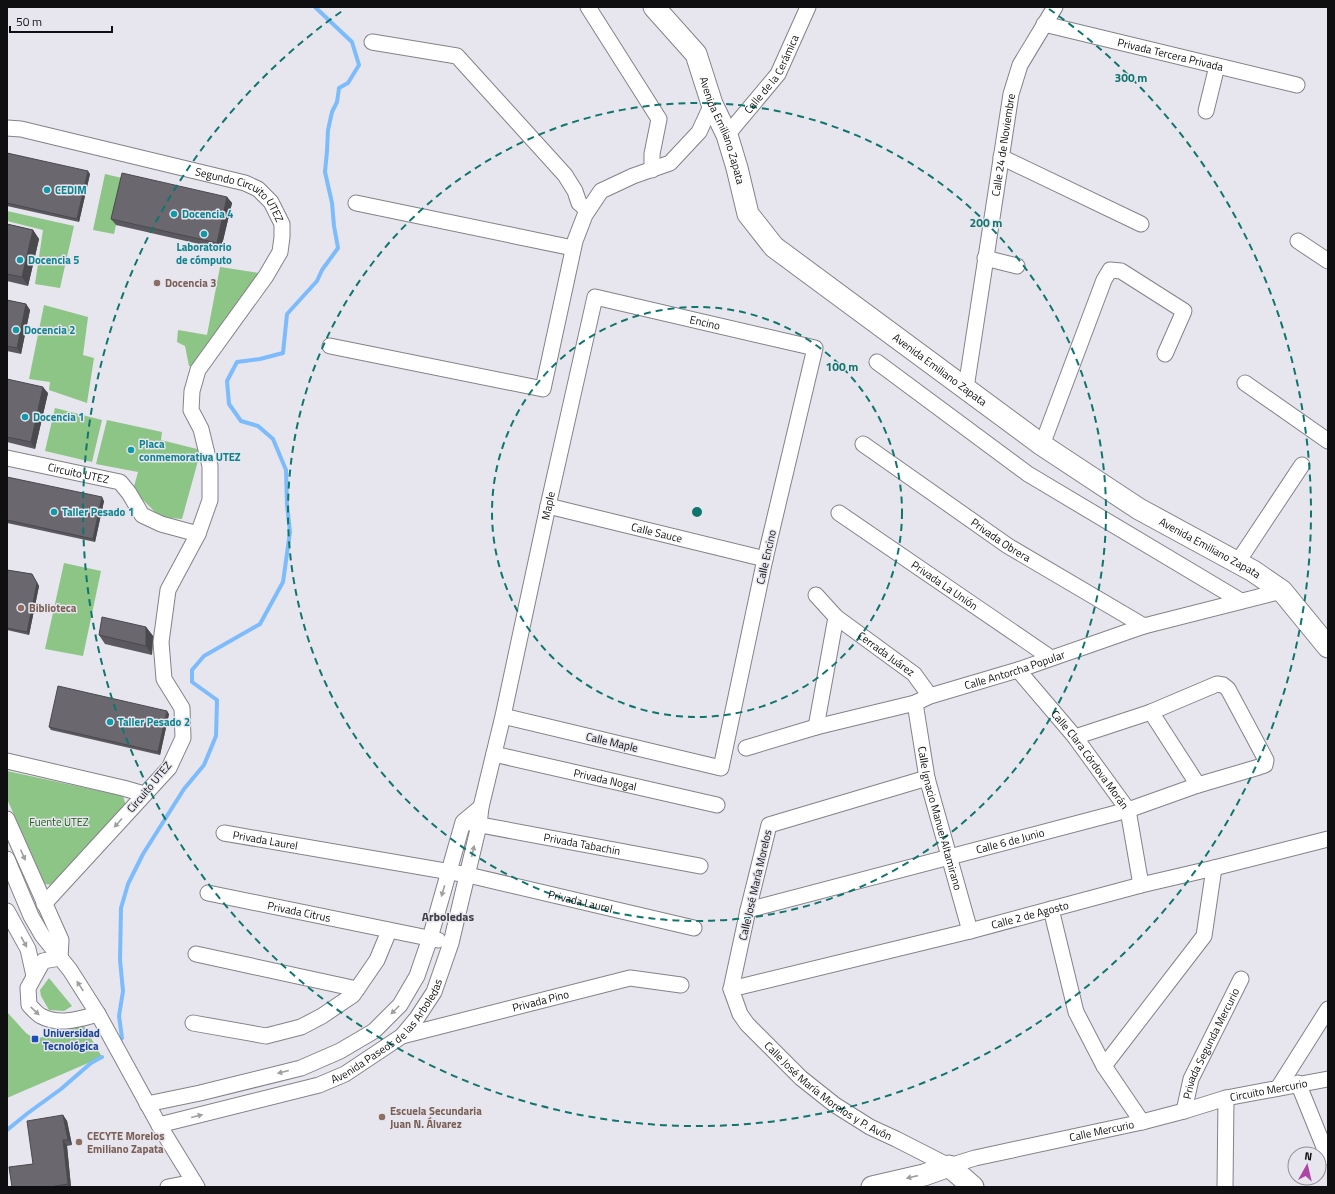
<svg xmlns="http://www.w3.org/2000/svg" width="1335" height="1194" font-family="'Titillium Web',sans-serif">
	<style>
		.green { fill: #8cc585 }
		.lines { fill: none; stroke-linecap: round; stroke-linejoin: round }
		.stream { stroke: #7cbcfc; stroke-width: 4 }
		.street-casing { stroke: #848289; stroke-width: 17 }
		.secondary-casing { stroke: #848289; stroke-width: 23 }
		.street { stroke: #fff; stroke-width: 15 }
		.secondary { stroke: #fff; stroke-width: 21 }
		.wall { fill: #5b595f }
		.shaded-wall { fill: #4a494d }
		.building { fill: #6a686e; stroke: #4a494d }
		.oneway { fill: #9f9fa0 }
		.ring { fill: none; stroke: #0f766e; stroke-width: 2; stroke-dasharray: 7 5 }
		.culture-dot { fill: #0f9aa8; stroke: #e7e5ed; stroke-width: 1.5 }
		.education-dot { fill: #8d6e63; stroke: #e7e5ed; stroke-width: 1.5 }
		.transit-dot { fill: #1a4fb4; stroke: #e7e5ed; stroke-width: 1.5 }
		.labels { text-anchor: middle; stroke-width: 3; stroke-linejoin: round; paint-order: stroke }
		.street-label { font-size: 11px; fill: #0f0f11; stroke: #e7e5ed }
		.culture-label { font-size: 11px; font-weight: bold; fill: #0d838f; stroke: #e7e5ed; text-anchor: start }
		.education-label { font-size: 11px; font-weight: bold; fill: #785e54; stroke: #e7e5ed; text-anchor: start }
		.park-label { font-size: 11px; fill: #1d5817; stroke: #e7e5ed }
		.transit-label { font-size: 11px; font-weight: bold; fill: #164399; stroke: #e7e5ed; text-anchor: start }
		.neighbourhood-label { font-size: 12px; font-weight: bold; fill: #3e3d43; stroke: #e7e5ed }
		.centre { fill: #0f766e; stroke: #e7e5ed; stroke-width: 2 }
		.ring-label { font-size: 12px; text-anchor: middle; font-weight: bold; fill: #0f766e; stroke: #e7e5ed; stroke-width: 3; stroke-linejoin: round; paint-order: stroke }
	</style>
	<rect width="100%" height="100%" fill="#e7e5ed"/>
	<!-- green -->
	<path class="green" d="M105,174L126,179L114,234L93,230Z
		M7,211L74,226L60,288L35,284L43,230L7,221Z
		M220,267L266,274L196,368L189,366L185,346L177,342L178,330L207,335Z
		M44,305L88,317L83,355L94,358L87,403L49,390L50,382L29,379Z
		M55,408L102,420L92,462L45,451Z
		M107,420L162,432L161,440L201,450L182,519L160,517L133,490L138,472L96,464Z
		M64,563L101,571L83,656L45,649Z
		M7,771L123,796L126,806L53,885L45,884L7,799Z
		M49,978L72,1006L64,1011L49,1010L41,996L40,990Z
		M7,1012L26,1033L35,1039L84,1026L102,1057L7,1098Z"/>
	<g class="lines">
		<!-- stream -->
		<path class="stream" d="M121,1039L122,1038L119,1016L123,991L120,960L121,908L128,884L143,854L184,789L204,765L216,736L217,700L192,682V670L204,656L260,624L283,582L290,532L287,505L286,470L273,439L258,426L241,421L229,404L227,381L237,362L260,359L283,353L287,314L317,281L322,270L338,248L334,226L332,203L325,172L327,151L328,130L332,112L337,102L339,88L348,83L359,65L352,42L315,7
			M7,1130L28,1113L61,1089L91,1063L102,1057"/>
		<!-- street casing -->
		<g class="street-casing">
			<g id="street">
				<path d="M588,7L659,119L652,154V170"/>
				<path id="s1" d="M1044,24L1297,85"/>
				<path d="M372,42L457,56L565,175L575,191L579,203L588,210"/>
				<path d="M1206,111L1217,66"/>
				<path id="s2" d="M7,128L21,129L245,183L258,189L271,202L282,224V237L280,252L266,276L198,370L192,391L191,410L201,429L210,466V500L198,534L168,590L161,642L164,679L182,708L183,738L169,768L44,904"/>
				<path id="s3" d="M727,135L778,74L808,7"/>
				<path d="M1001,157L1141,224"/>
				<path d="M356,203L573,248"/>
				<path d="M1298,241L1328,261"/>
				<path d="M985,258L1017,266"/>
				<path d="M330,346L543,389L575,241L585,215L601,191L633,176L670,163L699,132L712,104"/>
				<path d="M877,362L1028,474L1241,601"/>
				<path d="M1245,383L1328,441"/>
				<path id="s4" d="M966,388L1011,94L1020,65L1055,7"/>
				<path id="s5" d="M863,444L1008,546L1144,626"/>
				<path d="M1042,445L1104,280L1110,270L1121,271L1184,311L1165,354"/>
				<path id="s6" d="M7,458L120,482L129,493L142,515L161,524L198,534"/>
				<path id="s7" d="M548,506L765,559"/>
				<path id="s8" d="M839,513L1051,658"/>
				<path d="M1237,563L1302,465"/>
				<path id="s9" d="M816,595L836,617L914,674L930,696"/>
				<path id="s10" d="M1018,670L1075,737L1128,810L1141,885"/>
				<path id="s11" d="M915,703L927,778L970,931"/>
				<path d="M1151,712L1198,785"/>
				<path d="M816,727L836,617"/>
				<path id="s12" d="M746,748L816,727L915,703L930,696L1018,670L1144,626L1282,591"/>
				<path id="s13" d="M494,754L717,805"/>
				<path d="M7,761L123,788L144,794"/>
				<path id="s14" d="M927,778L769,825L748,910L731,989L740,1014L747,1024L801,1078L835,1105L870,1127L896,1139L949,1166L975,1158L1142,1122L1184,1111L1226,1098L1328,1079"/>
				<path d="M7,819L61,940L60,958"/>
				<path id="s15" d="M470,823L700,866"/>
				<path id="s16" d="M224,833L468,875L694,928"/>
				<path d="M7,859L31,916L42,935L70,970L98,1014L159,1125L197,1187"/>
				<path id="s17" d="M208,893L438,940"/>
				<path d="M1051,909L1076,1012L1104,1066L1142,1122"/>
				<path id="s18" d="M748,910L1128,810L1198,785L1259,767L1265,765L1266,760L1228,689L1223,685L1217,684L1151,712L1075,737"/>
				<path d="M7,911L28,949L34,976"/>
				<path d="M196,954L357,989"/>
				<path d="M60,958L43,961L28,988L29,1005C33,1009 37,1014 41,1016C59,1026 80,1019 98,1014"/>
				<path id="s19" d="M731,989L970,931L1141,885L1214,868L1328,839"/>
				<path d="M193,1023L266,1036L301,1027L322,1016L353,995L377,960L389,931"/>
				<path id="s20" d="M402,1036L630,978L681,985"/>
				<path d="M1104,1066L1204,936L1214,868"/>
				<path d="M1298,1083L1328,1157"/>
				<path d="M1278,1088L1328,1009"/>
				<path d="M147,1104L200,1093L301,1068L340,1051L374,1031L400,1005L417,976L430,938L463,822L481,807"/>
				<path id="s21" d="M1184,1111L1191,1079L1241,979"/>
				<path id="s22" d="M159,1125L319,1085L345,1074L402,1036L417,1018L434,992L451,943L479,825L481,807L503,716L548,506L595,297L815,348L765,559L721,768L503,716"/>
				<path d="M168,1187L194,1182"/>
				<path d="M1225,1187L1226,1098"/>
			</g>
		</g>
		<!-- secondary casing -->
		<g class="secondary-casing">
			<g id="secondary">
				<path id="s23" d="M654,7L696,54L712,104L727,135L737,168L748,214L774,247L1042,445L1139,509L1253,571L1282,591L1328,647"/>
				<path d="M872,1187L924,1175L949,1166L973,1187"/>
			</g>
		</g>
		<!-- street -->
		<use href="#street" class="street"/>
		<!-- secondary -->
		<use href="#secondary" class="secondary"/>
	</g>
	<!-- wall -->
	<path class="wall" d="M7,153L90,174L79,222L7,206Z
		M227,197L232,203L221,249L116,225L111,219Z
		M7,224L33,230L39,239L28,286L7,281Z
		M7,300L26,304L30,310L21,354L7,351Z
		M7,379L48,393L35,449L7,442Z
		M7,477L104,501L95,542L7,523Z
		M7,570L32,574L39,586L29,635L7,630Z
		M146,627L153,636L152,655L105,644L99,635Z
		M169,714L160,755L51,730L49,727Z
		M63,1115L67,1121L72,1145L67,1146L71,1187H12L33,1164Z"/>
	<!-- shaded-wall -->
	<path class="shaded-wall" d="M88,171L90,174L79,222L77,219Z
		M227,197L232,203L221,249L217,243Z
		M33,230L39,239L28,286L22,277Z
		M26,304L30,310L21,354L17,348Z
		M43,387L48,393L35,449L31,442Z
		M102,497L104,501L95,542L93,539Z
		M32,574L39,586L29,635L27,632Z
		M146,627L153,636L152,655L146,646Z
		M167,711L169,714L160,755L158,752Z
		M63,1115L67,1121L72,1145L68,1140Z
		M63,1140L67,1146L71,1187H69L68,1184Z"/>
	<!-- building -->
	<path class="building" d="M7,153L88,171L77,219L7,203Z
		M122,173L227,197L217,243L111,219Z
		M7,224L33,230L22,277L7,274Z
		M7,300L26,304L17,348L7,346Z
		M7,379L43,387L31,442L7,437Z
		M7,477L102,497L93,539L7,520Z
		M7,570L32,574L37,583L27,632L7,628Z
		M102,617L146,627V646L99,635Z
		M58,686L167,711L158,752L49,727Z
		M63,1115L68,1140H63L68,1184L50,1187H12L9,1167L33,1164L27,1121Z"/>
	<!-- one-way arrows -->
	<defs><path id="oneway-solid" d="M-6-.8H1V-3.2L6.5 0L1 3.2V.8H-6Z"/></defs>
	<g class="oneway">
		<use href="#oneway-solid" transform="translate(118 823) rotate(132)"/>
		<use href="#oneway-solid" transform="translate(473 851) rotate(-77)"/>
		<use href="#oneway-solid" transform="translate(23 855) rotate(66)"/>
		<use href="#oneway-solid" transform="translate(443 891) rotate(106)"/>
		<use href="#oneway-solid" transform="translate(24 942) rotate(61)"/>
		<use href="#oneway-solid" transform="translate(80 986) rotate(-123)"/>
		<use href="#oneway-solid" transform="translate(395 1010) rotate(135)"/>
		<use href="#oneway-solid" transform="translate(35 1011) rotate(43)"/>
		<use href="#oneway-solid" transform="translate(283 1072) rotate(166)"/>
		<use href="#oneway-solid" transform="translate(197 1116) rotate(-14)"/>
		<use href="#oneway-solid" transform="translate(912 1177) rotate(167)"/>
	</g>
	<!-- distance rings -->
	<g class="ring">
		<circle cx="697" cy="512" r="205"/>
		<circle cx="697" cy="512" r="409"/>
		<path d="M1049 9A614 614 0 1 1 345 9"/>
	</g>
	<!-- markers -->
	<g class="culture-dot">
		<circle cx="47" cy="190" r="4"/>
		<circle cx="174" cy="214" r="4"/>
		<circle cx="204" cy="234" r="4"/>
		<circle cx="20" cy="260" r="4"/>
		<circle cx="16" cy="330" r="4"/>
		<circle cx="25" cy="417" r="4"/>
		<circle cx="131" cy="450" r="4"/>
		<circle cx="54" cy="512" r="4"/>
		<circle cx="110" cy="722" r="4"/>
	</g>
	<g class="education-dot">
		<circle cx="157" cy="283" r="4"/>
		<circle cx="21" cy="608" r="4"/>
		<circle cx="382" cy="1117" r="4"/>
		<circle cx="79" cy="1142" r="4"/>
	</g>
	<rect class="transit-dot" x="31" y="1035" width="8" height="8" rx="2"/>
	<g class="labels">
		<!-- street labels -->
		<g class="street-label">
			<text dy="4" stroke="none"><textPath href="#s1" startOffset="130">Privada Tercera Privada</textPath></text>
			<text dy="4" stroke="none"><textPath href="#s3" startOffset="76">Calle de la Cerámica</textPath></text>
			<text dy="4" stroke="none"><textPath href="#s23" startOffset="144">Avenida Emiliano Zapata</textPath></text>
			<text dy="4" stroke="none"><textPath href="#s4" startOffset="246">Calle 24 de Noviembre</textPath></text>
			<text dy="4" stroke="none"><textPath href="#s2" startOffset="246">Segundo Circuito UTEZ</textPath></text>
			<text dy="4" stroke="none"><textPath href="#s22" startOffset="1143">Encino</textPath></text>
			<text dy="4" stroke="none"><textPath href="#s23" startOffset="480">Avenida Emiliano Zapata</textPath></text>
			<text dy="4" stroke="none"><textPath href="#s6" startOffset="73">Circuito UTEZ</textPath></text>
			<text dy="4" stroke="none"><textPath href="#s22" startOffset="816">Maple</textPath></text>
			<text dy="4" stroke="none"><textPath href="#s7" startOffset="112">Calle Sauce</textPath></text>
			<text dy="4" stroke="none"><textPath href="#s5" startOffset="168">Privada Obrera</textPath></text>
			<text dy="4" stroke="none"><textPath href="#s23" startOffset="804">Avenida Emiliano Zapata</textPath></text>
			<text transform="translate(766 557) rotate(-77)" y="4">Calle Encino</text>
			<text dy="4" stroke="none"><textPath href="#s8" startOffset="128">Privada La Unión</textPath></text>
			<text dy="4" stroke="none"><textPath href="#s9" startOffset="92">Cerrada Juárez</textPath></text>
			<text dy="4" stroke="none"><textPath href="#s12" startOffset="280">Calle Antorcha Popular</textPath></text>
			<text transform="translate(612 742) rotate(13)" y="4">Calle Maple</text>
			<text dy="4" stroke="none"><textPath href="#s10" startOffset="115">Calle Clara Córdova Morán</textPath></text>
			<text dy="4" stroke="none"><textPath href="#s13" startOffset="114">Privada Nogal</textPath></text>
			<text transform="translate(149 787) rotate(-50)" y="4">Circuito UTEZ</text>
			<text dy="4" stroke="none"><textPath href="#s11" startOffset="118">Calle Ignacio Manuel Altamirano</textPath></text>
			<text dy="4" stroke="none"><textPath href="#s16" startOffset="42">Privada Laurel</textPath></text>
			<text dy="4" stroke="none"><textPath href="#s18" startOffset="271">Calle 6 de Junio</textPath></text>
			<text dy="4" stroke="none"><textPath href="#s15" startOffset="114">Privada Tabachin</textPath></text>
			<text transform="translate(755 885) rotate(-77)" y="4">Calle José María Morelos</text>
			<text dy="4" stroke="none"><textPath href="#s16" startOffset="363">Privada Laurel</textPath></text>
			<text dy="4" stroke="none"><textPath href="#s17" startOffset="93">Privada Citrus</textPath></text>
			<text dy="4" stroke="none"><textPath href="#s19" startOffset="308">Calle 2 de Agosto</textPath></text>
			<text dy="4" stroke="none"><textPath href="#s20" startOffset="143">Privada Pino</textPath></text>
			<text dy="4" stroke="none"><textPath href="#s22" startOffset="254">Avenida Paseos de las Arboledas</textPath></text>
			<text dy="4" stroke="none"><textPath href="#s21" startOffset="73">Privada Segunda Mercurio</textPath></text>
			<text dy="4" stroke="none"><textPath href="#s14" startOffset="478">Calle José María Morelos y P. Avón</textPath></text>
			<text dy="4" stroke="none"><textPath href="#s14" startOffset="950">Circuito Mercurio</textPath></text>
			<text dy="4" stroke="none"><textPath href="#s14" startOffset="778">Calle Mercurio</textPath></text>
		</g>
		<!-- culture labels -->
		<g class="culture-label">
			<text x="55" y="194">CEDIM</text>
			<text x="182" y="218">Docencia 4</text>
			<text x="204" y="251" text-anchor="middle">Laboratorio<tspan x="204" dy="13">de cómputo</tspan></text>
			<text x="28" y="264">Docencia 5</text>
			<text x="24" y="334">Docencia 2</text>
			<text x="33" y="421">Docencia 1</text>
			<text x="139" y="448">Placa<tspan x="139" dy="13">conmemorativa UTEZ</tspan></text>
			<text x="62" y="516">Taller Pesado 1</text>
			<text x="118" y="726">Taller Pesado 2</text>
		</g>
		<!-- education labels -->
		<g class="education-label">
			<text x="165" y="287">Docencia 3</text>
			<text x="29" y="612">Biblioteca</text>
			<text x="390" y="1115">Escuela Secundaria<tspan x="390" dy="13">Juan N. Álvarez</tspan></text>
			<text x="87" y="1140">CECYTE Morelos<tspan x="87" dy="13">Emiliano Zapata</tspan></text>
		</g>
		<!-- park labels -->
		<g class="park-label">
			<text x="59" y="826">Fuente UTEZ</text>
		</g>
		<!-- transit labels -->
		<g class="transit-label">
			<text x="43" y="1037">Universidad<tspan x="43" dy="13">Tecnológica</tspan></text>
		</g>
		<!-- neighbourhood labels -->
		<g class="neighbourhood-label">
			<text x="448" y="921">Arboledas</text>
		</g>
	</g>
	<circle cx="697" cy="512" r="6" class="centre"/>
	<g class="ring-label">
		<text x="1131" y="82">300 m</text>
		<text x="986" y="227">200 m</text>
		<text x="842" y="371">100 m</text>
	</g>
	<!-- border -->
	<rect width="1335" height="1194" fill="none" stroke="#0f0f11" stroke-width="16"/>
	<!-- north arrow -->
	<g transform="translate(1307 1166) rotate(8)"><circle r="19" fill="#e7e5ed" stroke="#918f95"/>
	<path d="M0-3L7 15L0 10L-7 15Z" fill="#b044a4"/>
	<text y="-6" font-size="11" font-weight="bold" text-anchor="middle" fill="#0f0f11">N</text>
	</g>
	<!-- scale -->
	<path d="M10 26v6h102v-6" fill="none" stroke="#0f0f11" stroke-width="2"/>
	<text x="16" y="26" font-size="12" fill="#0f0f11" stroke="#e7e5ed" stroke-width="3" paint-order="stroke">50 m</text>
</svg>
